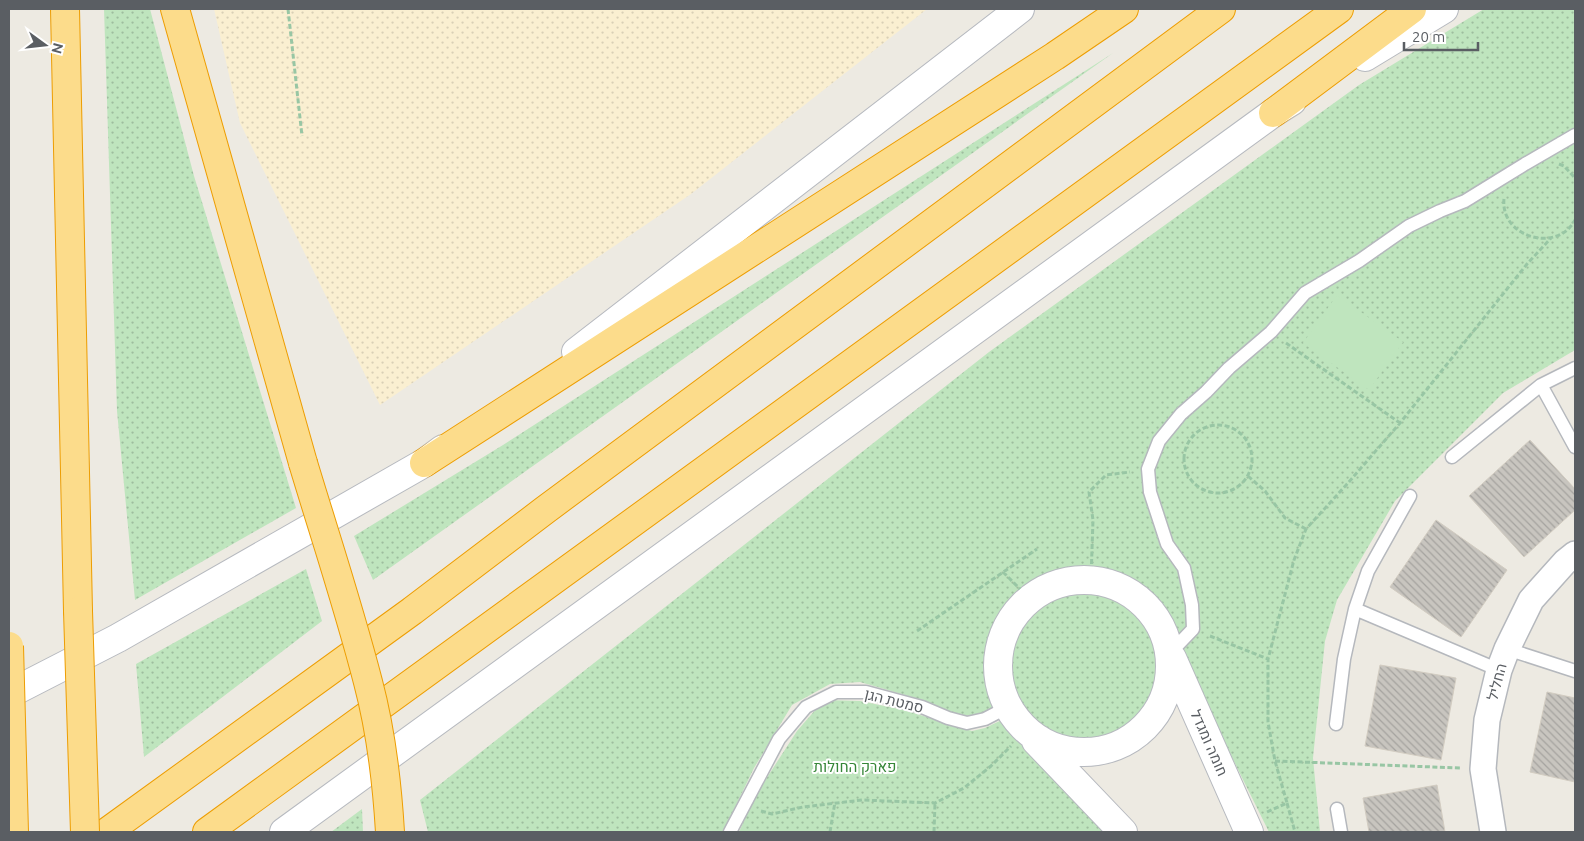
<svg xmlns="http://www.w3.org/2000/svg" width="1584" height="841" font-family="Ubuntu,Heebo,sans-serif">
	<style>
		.grass { fill: url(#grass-dots) }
		.sand { fill: url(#sand-dots) }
		.pitch { fill: #bfe5be }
		.building { fill: url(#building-back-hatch); stroke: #d2ccc1 }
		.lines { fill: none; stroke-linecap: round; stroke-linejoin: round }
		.lane-casing { stroke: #b5b8bd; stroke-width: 15 }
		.street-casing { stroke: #b5b8bd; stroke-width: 28 }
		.secondary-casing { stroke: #b6b9bf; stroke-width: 30 }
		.highway-casing { stroke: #ed9d02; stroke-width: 30 }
		.path { stroke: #98c6a4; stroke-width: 3; stroke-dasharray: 5 2.5; stroke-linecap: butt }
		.lane { stroke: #fff; stroke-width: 12 }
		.street { stroke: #fff; stroke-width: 25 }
		.secondary { stroke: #fff; stroke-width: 28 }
		.highway { stroke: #fcdc8b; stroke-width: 28 }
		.highway-bridge-casing { stroke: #ed9d02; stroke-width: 30; stroke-linecap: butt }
		.highway-bridge { stroke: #fcdc8b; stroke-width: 28 }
		.labels { text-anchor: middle; stroke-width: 4; stroke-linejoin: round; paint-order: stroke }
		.street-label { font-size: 15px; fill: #5a5e63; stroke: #fff }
		.park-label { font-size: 15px; fill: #368638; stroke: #fff }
	</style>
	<defs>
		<pattern id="grass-dots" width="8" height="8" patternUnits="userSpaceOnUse" patternTransform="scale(1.25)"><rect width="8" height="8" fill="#bfe5be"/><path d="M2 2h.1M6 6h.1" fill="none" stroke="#9ebd9e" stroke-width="1.8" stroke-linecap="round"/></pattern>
		<pattern id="sand-dots" width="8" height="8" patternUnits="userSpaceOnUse" patternTransform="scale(1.25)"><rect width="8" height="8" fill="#faefd1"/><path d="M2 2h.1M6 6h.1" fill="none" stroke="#d9cfb6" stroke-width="1.8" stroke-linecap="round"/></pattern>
		<pattern id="building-back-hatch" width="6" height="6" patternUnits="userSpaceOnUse" patternTransform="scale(1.25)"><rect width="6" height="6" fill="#c8c5bf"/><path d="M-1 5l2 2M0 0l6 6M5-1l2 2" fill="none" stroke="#a5a39f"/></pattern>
	</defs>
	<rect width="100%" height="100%" fill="#edeae2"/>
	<!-- grass -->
	<path class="grass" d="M104,9H150L194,176L296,508L135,600L117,411Z
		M1484,9H1575V350L1503,393L1395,501L1337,600L1325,641L1313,758L1320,832H1269L1188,669L1171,619L1157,602L1142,591L1120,579L1098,573H1073L1055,575L1040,581L1014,602L1004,618L994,639L990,656V675L1000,704L976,717L953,713L926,701L860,682L830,684L792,705L754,768L723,832H428L420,800L989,352L1359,85Z
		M1113,53L373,580L354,536L503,445Z
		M306,569L322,621L144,757L136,664Z
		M1001 666a83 83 0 1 1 166 0a83 83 0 1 1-166 0Z
		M824,700L860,701L904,710L972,731L985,728L1006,718L1107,832H739L755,796L797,731Z
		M362,809L363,832H331Z"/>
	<!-- sand -->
	<path class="sand" d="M214,9H927L691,194L380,405L240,123Z"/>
	<!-- pitch -->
	<path class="pitch" d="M1337,295L1403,342L1369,390L1303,343Z"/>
	<!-- building -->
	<path class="building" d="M1530,440L1575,489V510L1524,557L1469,496Z
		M1436,520L1507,570L1461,637L1390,587Z
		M1380,665L1456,678L1441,760L1365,746Z
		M1547,692L1575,698V782L1530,772Z
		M1437,785L1445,832H1369L1363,798Z"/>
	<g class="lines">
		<!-- lane casing -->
		<g class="lane-casing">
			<path id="lane" d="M1541,385L1575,447
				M1452,457L1541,385L1575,368
				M1355,609L1499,670
				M1507,649L1575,671
				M1170,653L1193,629L1192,605L1184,568L1167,544L1150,492L1148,469L1159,441L1181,414L1206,392L1229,368L1271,332L1305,293L1359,261L1409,226L1440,211L1465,201L1525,164L1575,135
				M1336,724L1344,659L1355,609L1368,571L1410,496
				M1337,809L1341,832
				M730,832L779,739L806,707L836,692H866L922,707L948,718L967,723L985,719L1008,707"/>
		</g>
		<!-- street casing -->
		<g class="street-casing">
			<path id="street" d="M1493,832L1483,769L1487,720L1499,670L1507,649L1531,600L1565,562L1575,554"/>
		</g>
		<!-- secondary casing -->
		<g class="secondary-casing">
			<path id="secondary" d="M1365,57L1444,9
				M576,352L1020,9
				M998 666a86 86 0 1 1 172 0a86 86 0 1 1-172 0Z
				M1172,658L1249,832
				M9,694L118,638L424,463L443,449
				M1036,741L1123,832
				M284,832L1273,113L1292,101"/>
		</g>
		<!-- highway casing -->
		<g class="highway-casing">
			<path id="highway" d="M65,9L78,611
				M175,9L303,463
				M1273,113L1412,9
				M424,463L1055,56L1124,9
				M107,832L412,611L545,510L1221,9
				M207,832L1339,9"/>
		</g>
		<!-- path -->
		<path class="path" d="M288,9L302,136
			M1559,164L1564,166L1575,178
			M1504,199C1500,237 1557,254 1575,220
			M1286,343L1400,423
			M1184 459a34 34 0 1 1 68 0a34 34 0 1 1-68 0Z
			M1248,476L1265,491L1285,518L1306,529
			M1003,572L1029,598
			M1091,579L1093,520L1089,492L1106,475L1130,472
			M917,631L1037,549
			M1210,636L1268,659
			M1275,761L1460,768
			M1287,803L1295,832
			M761,811L772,814L803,807L862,800L935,803L964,788L991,766L1011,746
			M1267,812L1287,803L1275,761L1268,722V659L1294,560L1306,529L1348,483L1400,423L1527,264L1551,238
			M830,832L835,802
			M934,832L935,803"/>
		<!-- lane -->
		<use href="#lane" class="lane"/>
		<!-- street -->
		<use href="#street" class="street"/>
		<!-- secondary -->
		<use href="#secondary" class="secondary"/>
		<!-- highway -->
		<use href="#highway" class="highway"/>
		<!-- highway-bridge casing -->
		<g class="highway-bridge-casing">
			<path id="highway-bridge" d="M303,463C325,536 349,608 368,682C381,731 387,782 390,832
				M78,611L85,832
				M9,646L14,832"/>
		</g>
		<!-- highway-bridge -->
		<use href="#highway-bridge" class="highway-bridge"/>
	</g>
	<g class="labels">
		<!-- street labels -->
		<g class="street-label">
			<text transform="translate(1497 682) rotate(-75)" y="5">החליל</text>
			<text transform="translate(894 701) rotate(14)" y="5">סמטת הגן</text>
			<text transform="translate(1209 743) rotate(66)" y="5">חומה ומגדל</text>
		</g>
		<!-- park labels -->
		<g class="park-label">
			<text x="855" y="772">פארק החולות</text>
		</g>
	</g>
	<!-- border -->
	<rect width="1584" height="841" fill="none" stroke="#5a5e63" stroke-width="20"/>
	<!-- north arrow -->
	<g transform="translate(45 45) rotate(105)" stroke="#ffffff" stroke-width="4" paint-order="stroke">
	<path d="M0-4L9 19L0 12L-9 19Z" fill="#5a5e63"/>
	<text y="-8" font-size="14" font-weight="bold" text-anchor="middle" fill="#5a5e63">N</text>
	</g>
	<!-- scale -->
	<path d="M1404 42v8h74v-8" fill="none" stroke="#5a5e63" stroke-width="2.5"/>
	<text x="1412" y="42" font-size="15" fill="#5a5e63" stroke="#ffffff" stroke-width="4" paint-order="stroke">20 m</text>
</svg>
